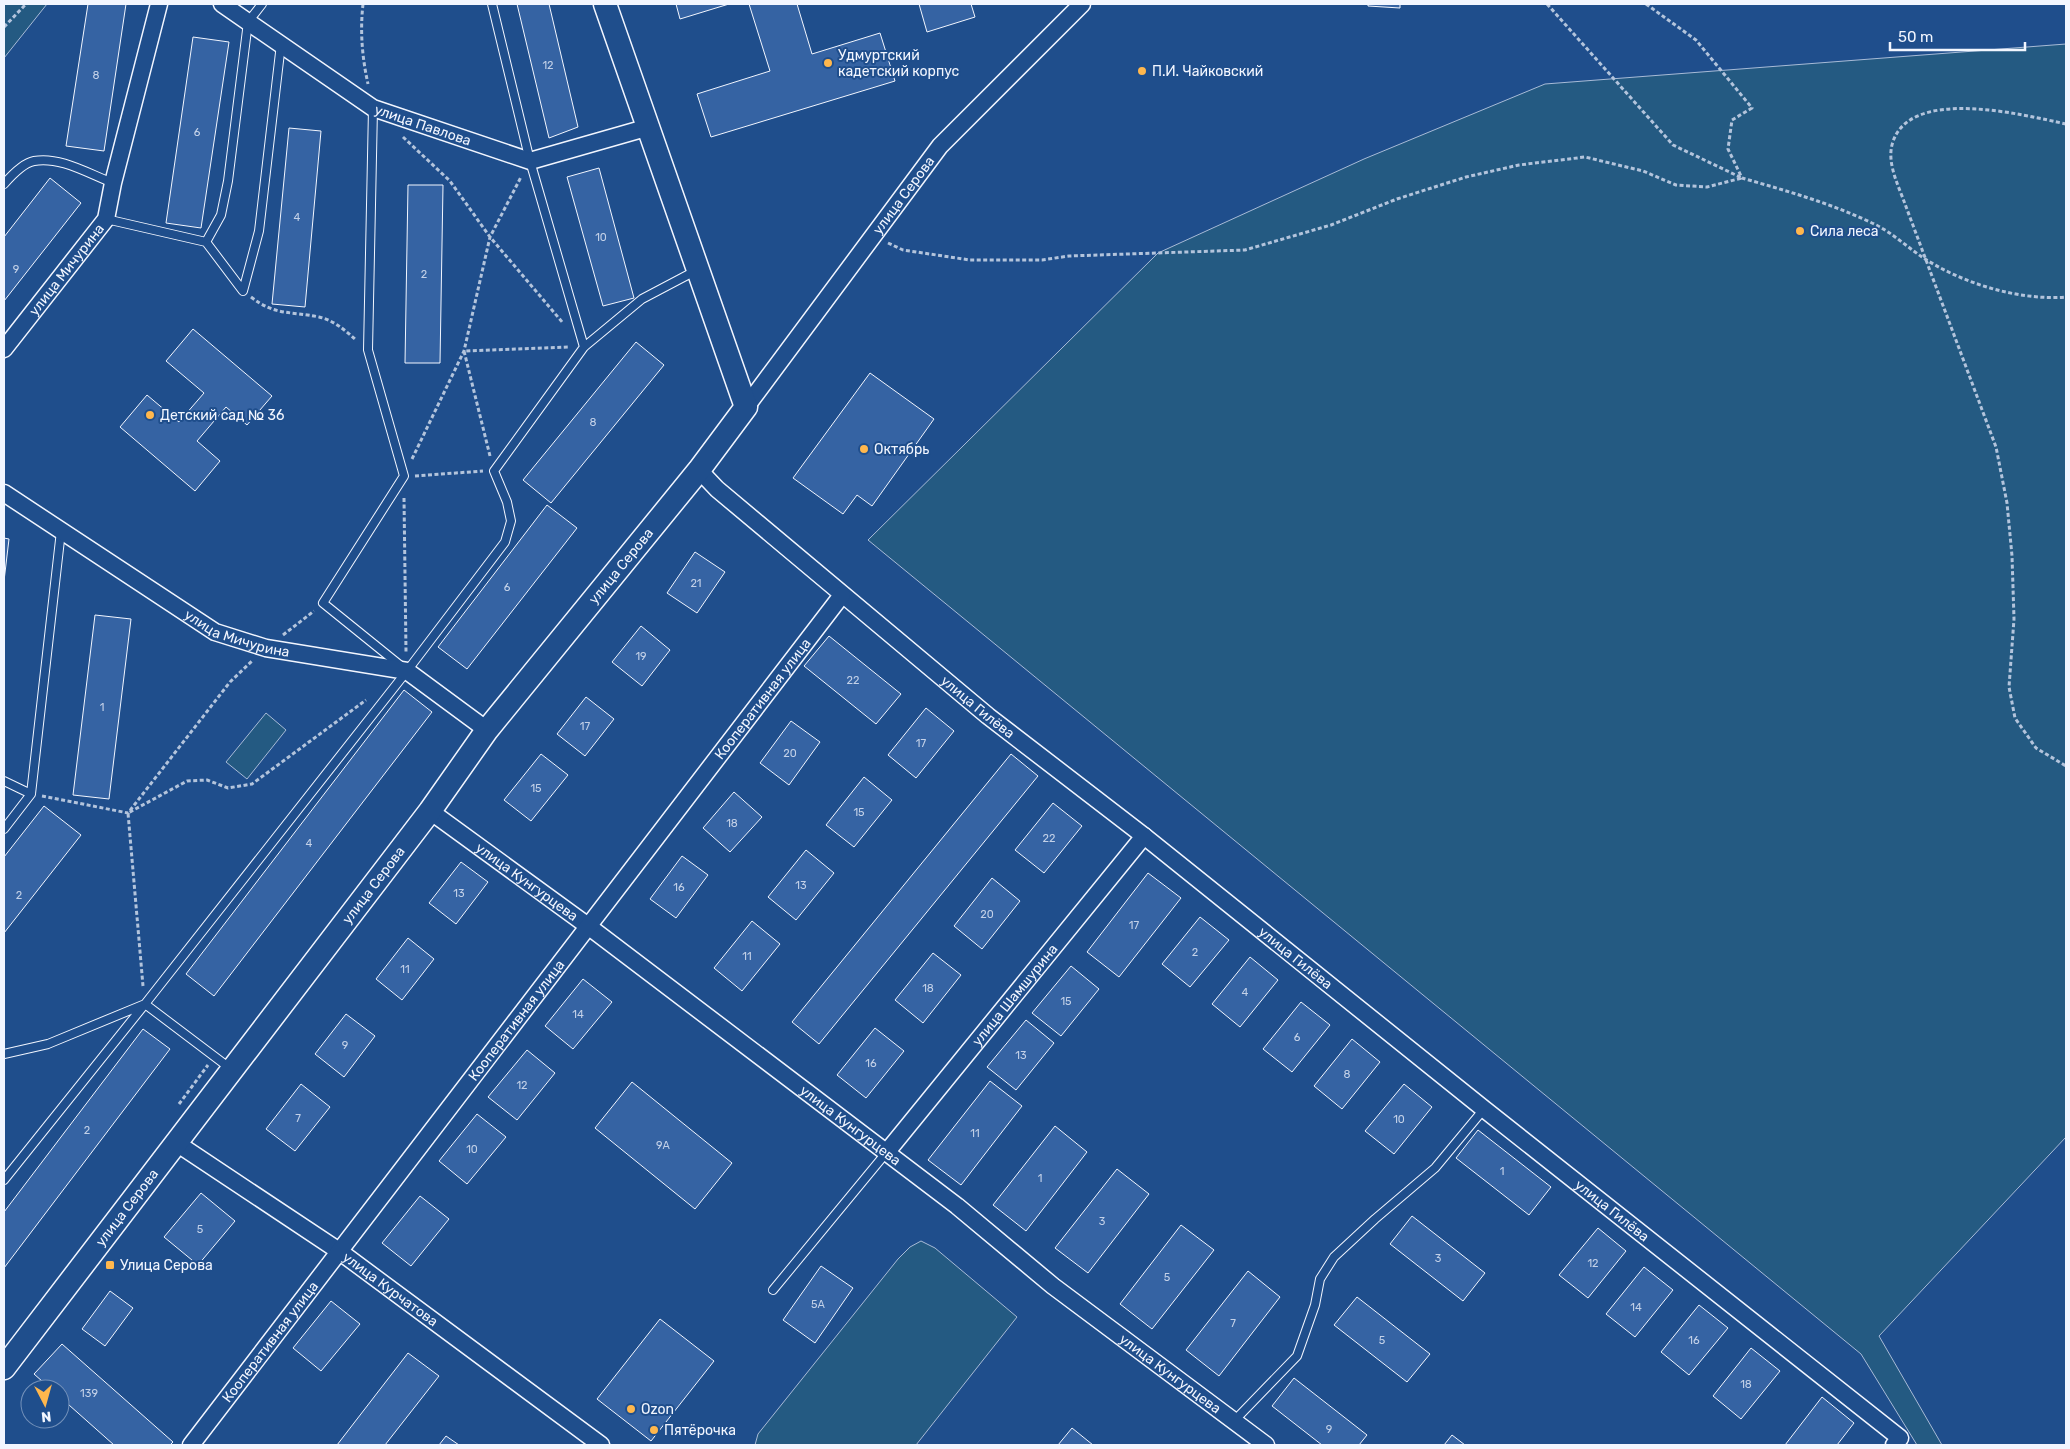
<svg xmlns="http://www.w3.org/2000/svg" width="2070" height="1449" font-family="Rubik,sans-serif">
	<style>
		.green { fill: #245a82; stroke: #a8bbd7 }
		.building { fill: #3563a3; stroke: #f2f6ff }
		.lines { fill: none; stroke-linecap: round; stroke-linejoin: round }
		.service-casing { stroke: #f2f6ff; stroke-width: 10 }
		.minor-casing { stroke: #f2f6ff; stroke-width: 19 }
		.secondary-casing { stroke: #f2f6ff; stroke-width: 25 }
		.path { stroke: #b3c4dc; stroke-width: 3; stroke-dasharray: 4 2.5; stroke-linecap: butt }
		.service { stroke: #1f4e8c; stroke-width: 8 }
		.minor { stroke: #1f4e8c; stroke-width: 16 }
		.secondary { stroke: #1f4e8c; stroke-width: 22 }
		.poi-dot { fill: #ffb74d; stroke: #1f4e8c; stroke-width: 2 }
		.labels { text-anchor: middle; stroke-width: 4; stroke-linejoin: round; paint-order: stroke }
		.number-label { font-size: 11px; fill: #c3d1e8 }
		.poi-label { font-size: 14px; fill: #f2f6ff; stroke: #1f4e8c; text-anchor: start }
		.street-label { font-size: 14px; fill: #f2f6ff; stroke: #1f4e8c }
	</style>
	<rect width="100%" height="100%" fill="#1f4e8c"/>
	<!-- green -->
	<path class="green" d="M4,4H47L4,58Z
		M2066,44V1137L1879,1336L1942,1445H1917L1861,1354L868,540L1158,253L1364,159L1545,84Z
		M266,713L286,730L247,779L226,762Z
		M921,1241L935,1248L1017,1317L916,1445H755L758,1434L898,1259L910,1247Z"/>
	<!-- building -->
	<path class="building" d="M88,4H126L104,151L66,146Z
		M517,4H549L578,127L549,138Z
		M676,4H729L680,19Z
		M749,4H797L812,54L880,33L895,81L711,137L697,94L770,71Z
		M919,4H971L975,17L927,32Z
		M1368,4H1400V8L1368,6Z
		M193,37L229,42L201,228L166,223Z
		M289,128L321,131L305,307L272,304Z
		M599,168L634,298L603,306L567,177Z
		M50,178L81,203L4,301V237Z
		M408,185H443L440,363H405Z
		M193,329L272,396L247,425L226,407L197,441L220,461L195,491L120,427L147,395L179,422L204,393L166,361Z
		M636,342L664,365L551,503L523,480Z
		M870,373L934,419L872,506L857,495L843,514L793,478Z
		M547,505L577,528L467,669L438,647Z
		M4,538L9,539L4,581Z
		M695,552L725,572L697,613L667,593Z
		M95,615L131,619L109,799L73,795Z
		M641,626L670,650L642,686L612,662Z
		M829,636L901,694L876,724L804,666Z
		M404,690L432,712L214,996L186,974Z
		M586,697L614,719L585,756L557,734Z
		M926,708L954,731L916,778L888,755Z
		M791,721L820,742L789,785L760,763Z
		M541,754L568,775L531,821L504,800Z
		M1011,754L1038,776L819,1044L792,1022Z
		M864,777L892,800L854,847L826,825Z
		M734,792L762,817L730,852L703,828Z
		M1053,803L1082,826L1044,873L1015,850Z
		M44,806L81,835L4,933V857Z
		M806,850L834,873L796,920L768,897Z
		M682,856L708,875L676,918L650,899Z
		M461,862L488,882L456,924L429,903Z
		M1148,873L1181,898L1119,977L1087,952Z
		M992,878L1020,901L982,949L954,926Z
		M1200,917L1229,940L1190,987L1162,964Z
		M752,921L780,944L742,991L714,968Z
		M408,938L434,959L402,1000L376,979Z
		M933,953L961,975L923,1023L895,1000Z
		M1250,957L1278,980L1240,1027L1212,1004Z
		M1071,966L1099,989L1061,1036L1032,1013Z
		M583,979L612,1002L573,1049L545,1026Z
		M1301,1002L1330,1025L1292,1072L1263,1049Z
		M346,1014L375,1036L344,1077L315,1054Z
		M1026,1020L1054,1043L1016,1090L987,1067Z
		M875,1028L904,1051L866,1098L837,1075Z
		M143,1029L170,1049L4,1268V1212Z
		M1352,1039L1380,1062L1342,1109L1314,1086Z
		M527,1050L555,1073L517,1120L488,1097Z
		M990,1081L1022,1106L961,1185L928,1160Z
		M632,1082L732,1163L695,1209L595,1128Z
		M301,1084L330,1107L295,1151L266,1129Z
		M1404,1084L1432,1107L1394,1154L1365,1131Z
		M477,1114L506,1137L467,1184L439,1161Z
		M1055,1126L1087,1152L1026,1231L993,1205Z
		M1478,1130L1551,1187L1529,1215L1456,1158Z
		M1117,1169L1149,1194L1088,1273L1055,1248Z
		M201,1193L235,1221L198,1265L164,1237Z
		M420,1196L449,1219L411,1266L382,1243Z
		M1412,1216L1485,1273L1463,1301L1390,1244Z
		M1181,1225L1214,1250L1152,1329L1120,1304Z
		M1598,1228L1626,1251L1588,1298L1559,1275Z
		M821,1266L853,1288L815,1343L783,1320Z
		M1644,1267L1673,1290L1635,1337L1606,1314Z
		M1248,1271L1280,1297L1219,1376L1186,1350Z
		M110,1291L133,1308L105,1346L82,1329Z
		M1357,1297L1430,1354L1407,1382L1334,1325Z
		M331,1301L360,1324L321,1371L293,1348Z
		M1699,1305L1728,1328L1689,1375L1661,1352Z
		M660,1319L714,1361L651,1441L597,1399Z
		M62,1344L173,1442L170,1445H114L60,1397V1389H51L34,1374Z
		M1751,1348L1780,1371L1741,1419L1713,1396Z
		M408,1353L439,1376L385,1445H337Z
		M1294,1378L1367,1435L1359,1445H1322L1272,1406Z
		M1822,1397L1854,1423L1837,1445H1785Z
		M1072,1428L1093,1445H1058Z
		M1452,1435L1465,1445H1444Z
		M446,1436L459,1445H439Z"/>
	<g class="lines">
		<!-- service casing -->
		<g class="service-casing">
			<path id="service" d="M492,4L530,161L584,347
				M373,108L368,350L404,476L323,603L401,666
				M4,184C11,176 23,163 34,161C60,156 89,174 113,183
				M106,219L206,242L221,215L228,181L248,22L262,4
				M206,242L243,291L259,231L281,44
				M4,781L31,794
				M4,829L31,794L61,531
				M4,1054L48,1044L145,1004L407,671L505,542L511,521L507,502L494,471L584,347L642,299L697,270
				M4,1180L145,1004L231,1069
				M773,1290L886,1153
				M1234,1421L1297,1356L1315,1305L1320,1279L1334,1257L1375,1219L1435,1168L1484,1109"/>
		</g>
		<!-- minor casing -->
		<g class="minor-casing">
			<g id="minor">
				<path id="s1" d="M222,4L373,108L530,161L649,127"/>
				<path id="s2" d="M4,349L106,219L113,183L159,4"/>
				<path id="s3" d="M746,407L940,146L1082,4"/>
				<path id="s4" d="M699,470L717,489L988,716L1144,836L1484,1109L1900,1438L1894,1445"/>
				<path id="s5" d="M4,493L215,632L266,648L407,671L487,730"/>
				<path id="s6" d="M430,811L588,926L957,1206L1053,1286L1266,1445"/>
				<path id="s7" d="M175,1142L339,1251L601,1445"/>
				<path id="s8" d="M886,1153L1144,836"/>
				<path id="s9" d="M191,1445L842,595"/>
			</g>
		</g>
		<!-- secondary casing -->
		<g class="secondary-casing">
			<g id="secondary">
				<path id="s10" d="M4,1368L430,811L487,730L699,470L746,407L605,4"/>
			</g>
		</g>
		<!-- path -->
		<path class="path" d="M363,4C360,31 362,57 368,84
			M1547,4L1673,145L1742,178
			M1646,4L1696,40L1752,108L1732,120L1728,149L1742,178C1787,191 1830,203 1872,223C1890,231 1906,246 1922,257C1961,283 2019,301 2066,297
			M4,27L26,4
			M2066,124C2024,115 1907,85 1892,145C1887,164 1899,187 1905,204L1996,447L2007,503L2012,556L2014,619L2009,687L2015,718L2036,748L2066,766
			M403,137L450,181L490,237L563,323
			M888,243L903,250L970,260H1042L1069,256L1245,250L1331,225L1397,199L1466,177L1519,165L1585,157L1643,171L1676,185L1707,187L1742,178
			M251,297C275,316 291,311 319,317C333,320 345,330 356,340
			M490,456L464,351L569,347
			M412,459L464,351L490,237L521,177
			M415,476L483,471
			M404,498L406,652
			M283,635L314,611
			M42,796L128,813L230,682L252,661
			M143,986L128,813L187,781L207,780L228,788L252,784L366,700
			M179,1104L208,1065"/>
		<!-- service -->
		<use href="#service" class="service"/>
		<!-- minor -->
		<use href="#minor" class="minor"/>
		<!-- secondary -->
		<use href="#secondary" class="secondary"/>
	</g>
	<!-- markers -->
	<g class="poi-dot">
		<circle cx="828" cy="63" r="5"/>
		<circle cx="1142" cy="71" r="5"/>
		<circle cx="1800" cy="231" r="5"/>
		<circle cx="150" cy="415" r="5"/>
		<circle cx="864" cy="449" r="5"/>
		<rect x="105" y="1260" width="10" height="10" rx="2.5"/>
		<circle cx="631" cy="1409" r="5"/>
		<circle cx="654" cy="1430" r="5"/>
	</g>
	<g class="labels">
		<!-- number labels -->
		<g class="number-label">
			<text x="548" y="69">12</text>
			<text x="96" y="79">8</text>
			<text x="197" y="136">6</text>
			<text x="297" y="221">4</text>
			<text x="601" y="241">10</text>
			<text x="16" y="273">9</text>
			<text x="424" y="278">2</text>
			<text x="593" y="426">8</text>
			<text x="696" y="587">21</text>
			<text x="507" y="591">6</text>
			<text x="641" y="660">19</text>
			<text x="853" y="684">22</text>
			<text x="102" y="711">1</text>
			<text x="585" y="730">17</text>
			<text x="921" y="747">17</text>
			<text x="790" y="757">20</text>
			<text x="536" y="792">15</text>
			<text x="859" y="816">15</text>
			<text x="732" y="827">18</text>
			<text x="1049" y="842">22</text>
			<text x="309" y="847">4</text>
			<text x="801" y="889">13</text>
			<text x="679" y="891">16</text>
			<text x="459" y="897">13</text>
			<text x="19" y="899">2</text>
			<text x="987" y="918">20</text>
			<text x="1134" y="929">17</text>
			<text x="1195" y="956">2</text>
			<text x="747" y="960">11</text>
			<text x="405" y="973">11</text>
			<text x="928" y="992">18</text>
			<text x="1245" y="996">4</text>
			<text x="1066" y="1005">15</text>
			<text x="578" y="1018">14</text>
			<text x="1297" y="1041">6</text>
			<text x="345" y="1049">9</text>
			<text x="1021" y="1059">13</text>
			<text x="871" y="1067">16</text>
			<text x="1347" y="1078">8</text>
			<text x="522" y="1089">12</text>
			<text x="298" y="1122">7</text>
			<text x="1399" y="1123">10</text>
			<text x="87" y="1134">2</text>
			<text x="975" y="1137">11</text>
			<text x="663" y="1149">9А</text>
			<text x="472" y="1153">10</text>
			<text x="1502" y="1175">1</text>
			<text x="1040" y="1182">1</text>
			<text x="1102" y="1225">3</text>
			<text x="200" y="1233">5</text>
			<text x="1438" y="1262">3</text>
			<text x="1593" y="1267">12</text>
			<text x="1167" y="1281">5</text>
			<text x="818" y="1308">5А</text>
			<text x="1636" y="1311">14</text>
			<text x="1233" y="1327">7</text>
			<text x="1382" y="1344">5</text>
			<text x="1694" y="1344">16</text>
			<text x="1746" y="1388">18</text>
			<text x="89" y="1397">139</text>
			<text x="1329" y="1433">9</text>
		</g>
		<!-- poi labels -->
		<g class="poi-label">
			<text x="838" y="60">Удмуртский<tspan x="838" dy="16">кадетский корпус</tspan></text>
			<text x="1152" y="76">П.И. Чайковский</text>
			<text x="1810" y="236">Сила леса</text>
			<text x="160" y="420">Детский сад № 36</text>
			<text x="874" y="454">Октябрь</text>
			<text x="120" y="1270">Улица Серова</text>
			<text x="641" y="1414">Ozon</text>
			<text x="664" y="1435">Пятёрочка</text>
		</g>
		<!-- street labels -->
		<g class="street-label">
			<text dy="5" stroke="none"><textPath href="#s1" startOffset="236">улица Павлова</textPath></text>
			<text dy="5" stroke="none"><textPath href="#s3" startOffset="264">улица Серова</textPath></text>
			<text dy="5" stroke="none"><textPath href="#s2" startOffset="101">улица Мичурина</textPath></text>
			<text dy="5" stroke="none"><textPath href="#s10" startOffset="1012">улица Серова</textPath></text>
			<text dy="5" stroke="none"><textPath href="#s5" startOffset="274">улица Мичурина</textPath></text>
			<text dy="5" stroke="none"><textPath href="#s9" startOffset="940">Кооперативная улица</textPath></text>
			<text dy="5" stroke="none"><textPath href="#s4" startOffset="366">улица Гилёва</textPath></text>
			<text dy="5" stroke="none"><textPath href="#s6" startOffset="120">улица Кунгурцева</textPath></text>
			<text dy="5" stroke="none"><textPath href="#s10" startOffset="608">улица Серова</textPath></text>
			<text dy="5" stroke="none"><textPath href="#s4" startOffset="771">улица Гилёва</textPath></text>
			<text dy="5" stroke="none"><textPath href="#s8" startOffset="204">улица Шамшурина</textPath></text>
			<text dy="5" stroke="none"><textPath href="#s9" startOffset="535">Кооперативная улица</textPath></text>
			<text dy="5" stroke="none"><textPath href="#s6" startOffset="525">улица Кунгурцева</textPath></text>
			<text dy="5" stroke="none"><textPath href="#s10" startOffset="202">улица Серова</textPath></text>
			<text dy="5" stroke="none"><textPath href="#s4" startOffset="1176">улица Гилёва</textPath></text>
			<text dy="5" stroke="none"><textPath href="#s7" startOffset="261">улица Курчатова</textPath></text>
			<text dy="5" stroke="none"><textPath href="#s9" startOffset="130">Кооперативная улица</textPath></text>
			<text dy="5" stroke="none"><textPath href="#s6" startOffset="930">улица Кунгурцева</textPath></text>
		</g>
	</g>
	<!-- border -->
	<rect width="2070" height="1449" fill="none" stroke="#f2f6ff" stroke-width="10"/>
	<!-- north arrow -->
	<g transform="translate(45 1404) rotate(174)"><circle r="24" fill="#1f4e8c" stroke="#7391ba"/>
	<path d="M0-4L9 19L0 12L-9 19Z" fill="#ffb74d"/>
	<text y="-8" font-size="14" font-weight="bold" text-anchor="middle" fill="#f2f6ff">N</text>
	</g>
	<!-- scale -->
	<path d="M1890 42v8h135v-8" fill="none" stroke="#f2f6ff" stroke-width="2.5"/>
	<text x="1898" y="42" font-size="15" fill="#f2f6ff" stroke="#1f4e8c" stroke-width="4" paint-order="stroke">50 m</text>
</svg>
